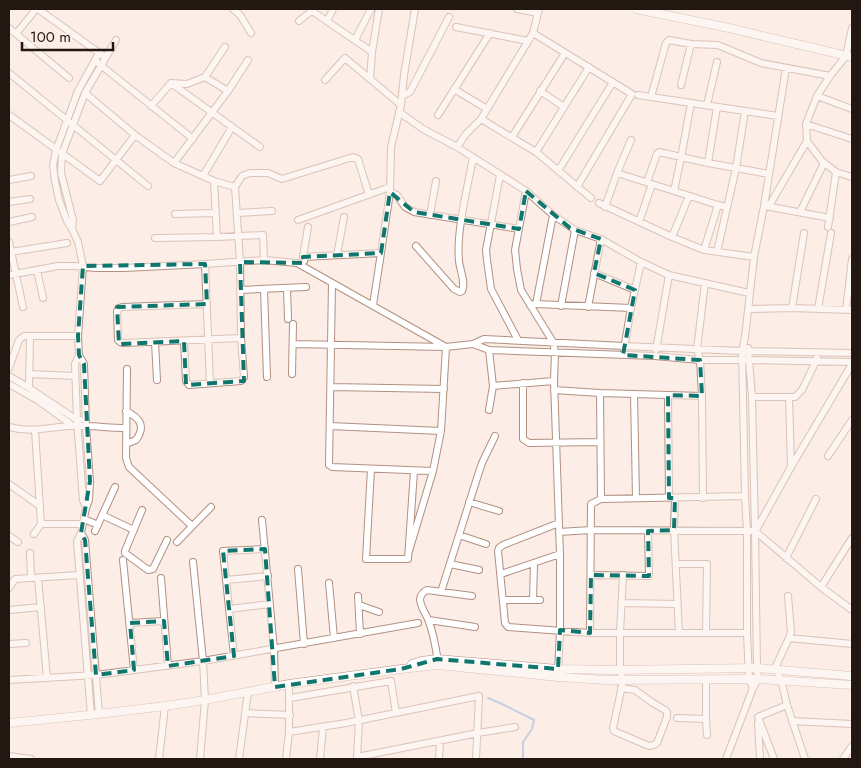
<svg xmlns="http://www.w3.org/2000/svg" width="861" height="768" font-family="Jost,sans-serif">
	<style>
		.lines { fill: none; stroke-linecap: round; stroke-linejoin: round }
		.stream { stroke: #89a9d9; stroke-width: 2 }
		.minor-casing { stroke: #b29181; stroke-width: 8 }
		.tertiary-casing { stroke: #b29181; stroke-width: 9 }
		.minor { stroke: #fff; stroke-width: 6 }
		.tertiary { stroke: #fff; stroke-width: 8 }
		.marked { fill: none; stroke: #0f766e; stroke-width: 4; stroke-dasharray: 10 6; stroke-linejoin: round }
	</style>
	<rect width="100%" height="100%" fill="#fcede6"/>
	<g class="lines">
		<!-- stream -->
		<path class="stream" d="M488,698L502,704L534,720L532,729L523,742V759"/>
		<!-- minor casing -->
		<g class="minor-casing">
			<path id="minor" d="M38,9L102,55
				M233,9L240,15L251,33
				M379,9L372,52L370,79L401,105
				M517,9L538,13
				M312,11L372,52
				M299,21L314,9
				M327,21L333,9
				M456,27L528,41
				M9,28L69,78
				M533,33L632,94L577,187
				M16,34L36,9
				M355,40L371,9
				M98,63L193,139
				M9,73L148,186
				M205,77L228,91
				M325,80L345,58L370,79
				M171,83L260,147
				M681,85L691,44
				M454,89L487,109
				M540,91L564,107
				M85,93L135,135L174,163L214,181L235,187
				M638,95L778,116
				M402,96L410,92L449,17
				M817,96L852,109
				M651,97L666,43L669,40L691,44L718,45L761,63L830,76
				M707,105L717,62
				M151,106L171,83L187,84L205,77L225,47
				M399,112L423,129L457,147L526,191L553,215L575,230L601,239L641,262L669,275L749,293
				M9,115L100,181L135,135
				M438,115L490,33
				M481,119L536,152L591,198
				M806,124L852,139
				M512,137L565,53
				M457,147L466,134L481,119L533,33L539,9
				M536,152L589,67
				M174,163L228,91L248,60
				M708,163L717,107
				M558,171L613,82
				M836,172L852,177
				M617,173L674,191L718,205L726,207
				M500,175L486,250L487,260L491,289L518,340
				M203,176L232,127
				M9,180L31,176
				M214,181L217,237
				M647,182L657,154L659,152L708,163L769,174
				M526,191L515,250L517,269L521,290L553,342L555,352L554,381L560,554V630L558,673
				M674,191L681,158L691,103
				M390,192L397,195L405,207L414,212L519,229
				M9,202L30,199
				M599,203L672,237L704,250L754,257
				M765,206L830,218
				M769,206L807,141
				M605,207L617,173L631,140
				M800,212L824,163
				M237,213L272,211
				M175,214L215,213
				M430,215L436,181
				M298,220L390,187
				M9,222L32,217
				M639,222L652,184
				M828,227L836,172L822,161L807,141L806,124L817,96L830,76L846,56L852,28
				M72,229L73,220L61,173L62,154L85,93L116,40
				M672,237L689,196
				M155,238L217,237L263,235L264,260
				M9,242L23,307
				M416,246L454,289L460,292L462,291C466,282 460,271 459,261C456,230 468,187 473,157
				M704,250L718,205
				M11,252L67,243
				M717,252L736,168L745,111
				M381,253L390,192L391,147L401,105L404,75L415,9
				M337,255L344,217
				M303,257L381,253L373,305
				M304,261L303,257L308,227
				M205,264L210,383
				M37,270L43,298
				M594,273L635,290
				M9,275L58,266H73L96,268H124L205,264L264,260L297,263L446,347L441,431L433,471L409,551
				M332,283L329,465L332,467L433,471
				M287,288L288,319
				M264,289L267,377
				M240,290L306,287
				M207,304L122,307L119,308L117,311L118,340L120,342L123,343L241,338
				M536,304L553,215
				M530,305L536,304L631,308
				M561,306L575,230
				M588,307L601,239
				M792,308L804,233
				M748,309L792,308L852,310
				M818,309L831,233
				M846,310L852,259
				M184,341L186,381L189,385L241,381L244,377L241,338L240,262L235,187L242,176L250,173H268L282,179L353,157L358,159L369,195
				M155,342L157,380
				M293,344L446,347L473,344L484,339L624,346L742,351L852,353
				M473,344L489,350L655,356L700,360H749L852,362
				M624,349L631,308L641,262
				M656,350L669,275
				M79,355L84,364L86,427L90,481L89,500L86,508L81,533L77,541L91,715
				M9,368L19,340L24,336H78
				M127,369L126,458L129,467L192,526
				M29,374L75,376
				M292,374L293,324
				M9,376L29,388L77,420H80
				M523,383V439L529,443L600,442
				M9,384L39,401L73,426
				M493,386L554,381
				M331,387L444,389
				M29,388L30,336
				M554,390L600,393L702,396
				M600,393L601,499
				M634,394L636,498
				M668,395L669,498
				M752,397H795L802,390L816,361L817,358
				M789,397L791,466
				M489,410L493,386L489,350
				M330,426L441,431
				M9,427C33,433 48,427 71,426C89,425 108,428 126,428
				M35,430L41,524
				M126,444L136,440C146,426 140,418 126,411
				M828,456L852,420
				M371,469L366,559H408L414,471
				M9,484L40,506
				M675,498L674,530L679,633
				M703,498L702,396L700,360L697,349L705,283
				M469,502L499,511
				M86,508L83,500L77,420L75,364L79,355L78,336L83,266L78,242L72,229L67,221L59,200L55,181L53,165L56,150L78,91L99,53
				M142,510L125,551V553L148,570L153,569L167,540
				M102,515L134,530
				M84,519L98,525
				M262,520L274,649L275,687
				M559,523L503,545L499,548L498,551L505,623L508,627L590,633H747
				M756,530L791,467L852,364
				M95,531L115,487
				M559,532L591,530L755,531L821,587L852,610
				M81,533L85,540L99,714
				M34,534L41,524H83
				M459,535L486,544
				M9,536L18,542
				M177,542L211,507
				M30,553L31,578
				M786,558L816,499
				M123,560L134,670
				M193,562L203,661L205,700L200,759
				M450,564L479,570
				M676,564H707L706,633
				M298,569L304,644
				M501,574L560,554
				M591,575L649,576L648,531
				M38,578L47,678
				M161,578L168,666
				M226,580L268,576
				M329,583L334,638
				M821,587L852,538
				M9,588L15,579L79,575
				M441,592L478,475L482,463L495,436
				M358,596L360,634
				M503,600H540
				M533,600L534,564
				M622,603L677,604
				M359,605L379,612
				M229,609L270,604
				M9,610L41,607
				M429,620L475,627
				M130,623L164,621
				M590,633L591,504L601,499L745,496
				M789,638L852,644
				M9,644L26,643
				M234,656L223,551L265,549
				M438,662C436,649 434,635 429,622C427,615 420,607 420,599C421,594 423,592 427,590L472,596
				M774,670L789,638L791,632L788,596
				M777,671L781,680L787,705L805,759
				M706,679V719L707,735
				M9,680L96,675L203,661L418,623
				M353,686L359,721L357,759
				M621,688L635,690L653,703L665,710L667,712V717L657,743L654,745L649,746L616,732L614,731L613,728L623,681L620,670V633L623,575
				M753,688L749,679L747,633V531L745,496L742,351L745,337L754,257L764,206L786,68
				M290,698L391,681L396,713
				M245,713L290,715
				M677,718L706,719
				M792,721L852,724
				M758,723L760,759
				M289,732L346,723L479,696L476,759
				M9,756L31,759
				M357,757L478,733L515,727
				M159,759L165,706
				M239,759L248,692
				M286,759L289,732V684
				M320,759L323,727
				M439,759L440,741
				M726,759L753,688L758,679L757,668L755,531L752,397L748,348
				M774,759L758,717L787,705
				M843,759L852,746"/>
		</g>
		<!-- tertiary casing -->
		<g class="tertiary-casing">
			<path id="tertiary" d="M636,9L729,28L852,57
				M412,664L421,661L437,659L558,669L612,670L757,668L852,676
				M9,723L99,714L165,706L205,700L289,684L401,669L438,665L558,677L606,680L758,679L852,685"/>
		</g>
		<!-- minor -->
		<use href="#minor" class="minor"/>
		<!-- tertiary -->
		<use href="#tertiary" class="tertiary"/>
	</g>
	<!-- marked area -->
	<path d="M0 0H861V768H0ZM526,191L570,228L601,239L594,273L635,290L623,355L700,360L702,396L668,395L669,498H675L674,530L648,531L649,576L591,575L590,633L560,630L558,669L437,659L401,669L275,687L265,549L223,551L234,656L168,666L164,621L130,623L134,670L96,675L85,540L81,533L90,481L84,364L79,355L78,336L83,266L205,264L207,304L117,307L119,344L184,341L186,385L244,381L240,262L304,263L303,257L381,253L390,192L414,212L519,229Z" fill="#fcede6" fill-opacity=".55" fill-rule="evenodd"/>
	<path class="marked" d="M526,191L570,228L601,239L594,273L635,290L623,355L700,360L702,396L668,395L669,498H675L674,530L648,531L649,576L591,575L590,633L560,630L558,669L437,659L401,669L275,687L265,549L223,551L234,656L168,666L164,621L130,623L134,670L96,675L85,540L81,533L90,481L84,364L79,355L78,336L83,266L205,264L207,304L117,307L119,344L184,341L186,385L244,381L240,262L304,263L303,257L381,253L390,192L414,212L519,229Z"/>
	<!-- border -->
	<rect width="861" height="768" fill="none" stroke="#231711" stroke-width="20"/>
	<!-- scale -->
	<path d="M22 42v8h91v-8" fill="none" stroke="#231711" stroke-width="2.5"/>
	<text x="30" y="42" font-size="15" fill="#231711" stroke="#fcede6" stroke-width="4" paint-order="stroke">100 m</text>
</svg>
